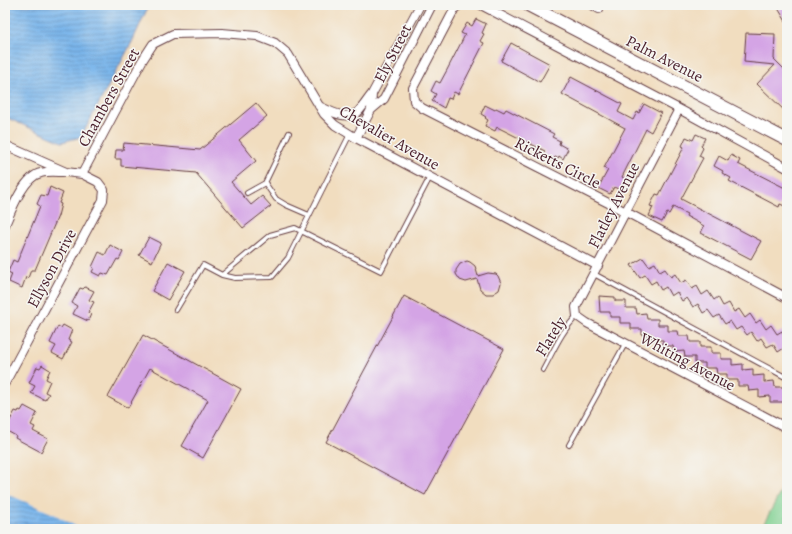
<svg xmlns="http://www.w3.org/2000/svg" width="792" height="534" font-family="Alegreya,serif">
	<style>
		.garden { fill: #80d091; stroke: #65785e }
		.water { fill: url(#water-rules); stroke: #626a8b }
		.pier { fill: #f1ddbf }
		.building { fill: #d4a4e5 }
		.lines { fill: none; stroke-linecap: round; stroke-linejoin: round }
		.lane-casing { stroke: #633c41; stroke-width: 6 }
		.street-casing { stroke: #633c41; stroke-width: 10 }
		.primary-casing { stroke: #633c41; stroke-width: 14 }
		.lane { stroke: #fff; stroke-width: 4 }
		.street { stroke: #fff; stroke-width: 8 }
		.primary { stroke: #fff; stroke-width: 12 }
		.labels { text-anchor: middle; stroke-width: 3; stroke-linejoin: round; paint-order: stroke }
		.street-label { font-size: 16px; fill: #4a1f2b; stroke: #f6f6f2 }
	</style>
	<defs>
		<pattern id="water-rules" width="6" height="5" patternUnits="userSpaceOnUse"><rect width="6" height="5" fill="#79b5eb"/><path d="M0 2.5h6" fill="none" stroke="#6593bf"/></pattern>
	</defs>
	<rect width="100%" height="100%" fill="#f6f6f2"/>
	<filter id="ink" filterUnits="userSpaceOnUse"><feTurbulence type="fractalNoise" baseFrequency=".025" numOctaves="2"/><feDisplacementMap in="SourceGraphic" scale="8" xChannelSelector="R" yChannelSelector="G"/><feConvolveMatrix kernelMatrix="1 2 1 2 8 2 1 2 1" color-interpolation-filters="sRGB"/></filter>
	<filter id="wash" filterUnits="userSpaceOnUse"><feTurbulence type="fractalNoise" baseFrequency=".012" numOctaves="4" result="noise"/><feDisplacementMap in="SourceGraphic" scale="16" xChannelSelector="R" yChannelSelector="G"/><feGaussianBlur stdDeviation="0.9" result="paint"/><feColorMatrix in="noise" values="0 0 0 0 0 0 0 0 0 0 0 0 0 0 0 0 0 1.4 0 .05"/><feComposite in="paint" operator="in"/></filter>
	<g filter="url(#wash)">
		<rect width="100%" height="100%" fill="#f1ddbf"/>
		<!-- garden -->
		<path class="garden" d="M787,480V529H765L762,527Z"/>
		<!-- water -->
		<path class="water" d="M5,5H149L132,42L81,137L62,142L5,117Z
			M5,486L90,529H5Z"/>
		<!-- pier -->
		<path class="pier" d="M5,484L90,527L92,529H81L54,514L5,493Z"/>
		<g id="blocks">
			<!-- building -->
			<path class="building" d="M776,5H787V23Z
				M476,19L486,24L482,33L484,34L480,41L484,43L458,94L454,92L451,99L448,98L444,108L432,101L436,94L431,91L436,81L440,83L447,70L465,35L461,33L467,23L472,26Z
				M746,33L775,34L774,59L787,72V113L757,84L775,65L744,62Z
				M511,43L550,64L540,82L501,61Z
				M571,77L622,104L618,112L633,120L637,112L639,113L644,104L661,113L651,132L646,129L622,177L625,179L620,190L614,187L610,194L598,188L608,170L604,168L625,128L562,94Z
				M256,103L267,116L239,140L256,161L231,182L251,205L262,196L271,206L243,228L196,173L121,166V159H115L116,150H123L124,143L200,150Z
				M485,105L495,110L496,108L504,112L506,109L554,134L552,137L560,141L559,144L568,149L563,159L559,156L558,158L555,157L553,160L543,155L545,151L497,127L495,131L485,126L488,120L485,118L486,117L481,114Z
				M696,134L705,138L701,146L703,148L699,156L703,158L681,199L761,241L751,259L701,233L704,226L686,216L687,214L673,207L669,214L667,213L662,222L649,216L653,207L650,206L656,194L659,195L684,147L682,146L686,137L693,140Z
				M731,155L740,160L738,164L787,189V207L780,204L779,207L729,181L731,178L722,173L723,171L714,166L719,156L728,161Z
				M50,187L63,193L59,203L61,204L58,216L35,270H31L28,278L26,277L22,288L9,282L12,274L8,272L13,260L17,262L40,206L37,204L41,195L47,196Z
				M149,237L161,243L152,262L139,255Z
				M110,245L123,252L119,260L117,259L108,275L102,273L100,276L92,272L94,268L92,267L99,252L105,255Z
				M643,258L649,266L655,263L660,272L665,269L671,277L675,274L681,283L686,280L692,289L697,286L702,295L708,291L714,300L718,297L723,306L729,303L734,312L739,309L745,318L750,314L756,323L760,320L766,329L771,325L777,334L782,331L787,340V346L778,352L773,344L767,347L761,338L757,341L751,332L747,335L741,327L736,330L730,321L725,324L719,315L714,318L708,310L703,313L698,304L693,307L687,298L682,301L677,292L671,296L666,287L661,290L656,281L651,284L645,275L640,278L631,265Z
				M467,261L470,262L475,266L478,276L488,273L496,274L498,276L501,283L499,290L493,294H486L480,289L477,279L466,282L460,280L456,274V270L460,264Z
				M168,262L185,271L168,300L152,291Z
				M85,287L94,291L89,300L94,302L88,313L91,314L88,321L73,314L77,306L72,303L80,288L83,289Z
				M404,296L504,349L425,495L326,442Z
				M599,296L615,297V301H626V308H636L637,314L646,313L647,319H658V325H668V331H678L679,336H689L690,342H700V347H711V353H721V359H732V365L743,364V370L753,369V376L764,375V382L774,381L775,387H785V402H770V396L759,397V390L749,391L748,386H738V380H727V374H717L716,368H705V363H695V357H685L684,351L674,352L673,346H663V340H652V334L642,335V329H631V323H620V317H610V312H600Z
				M63,325L72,330L68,340L72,342L63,359L52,353L56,346L50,343L58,326L61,328Z
				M143,335L241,389L203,458L182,446L208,400L150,368L128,408L108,397Z
				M42,365L50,370L46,379L50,381L45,392L49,394L45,400L31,393L35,386L29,383L37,367L40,368Z
				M24,406L37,413L31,425L35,427L33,431L48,439L41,452L15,438L16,436L7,431L9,427L7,426L15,411L18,412L19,410L21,411Z"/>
		</g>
	</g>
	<g filter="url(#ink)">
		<use href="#blocks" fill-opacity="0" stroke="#633c41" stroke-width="1"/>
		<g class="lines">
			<!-- lane casing -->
			<g class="lane-casing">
				<path id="lane" d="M289,133L265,183L276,199L286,205L309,215
					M247,193L265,183
					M594,274L787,378
					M222,275L235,278L272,277L288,258L350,134
					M176,310L203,265L222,275L270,235L295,228L381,271L430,177
					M543,370C553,352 562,330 577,316
					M569,445L625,344"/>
			</g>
			<!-- street casing -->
			<g class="street-casing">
				<path id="street" d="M460,5L455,8L413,88L414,101L422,108L626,212L787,298
					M481,5L679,109L787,168
					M592,5L599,9
					M319,106C330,111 346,121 358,112C363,107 367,100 372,94
					M679,109L576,307L577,316L587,323L787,428
					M371,110L372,94L420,5
					M356,138L371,110L384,99L432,5
					M5,145L66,172L82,174L98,182L104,190L103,200L5,383
					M82,174L142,61L153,44L173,34L222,33L257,36L275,43L288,54L324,114L335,125L356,138L598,266
					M5,225C11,211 24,176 41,173C48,171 56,172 63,172"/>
			</g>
			<!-- primary casing -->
			<g class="primary-casing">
				<path id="primary" d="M528,5L787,140"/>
			</g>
			<!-- lane -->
			<use href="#lane" class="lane"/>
			<!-- street -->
			<use href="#street" class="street"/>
			<!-- primary -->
			<use href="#primary" class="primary"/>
		</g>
	</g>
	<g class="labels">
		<!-- street labels -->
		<g class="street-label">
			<text transform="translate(392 53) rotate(-63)" y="6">Ely Street</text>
			<text transform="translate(665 58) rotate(27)" y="6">Palm Avenue</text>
			<text transform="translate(108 97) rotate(-61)" y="6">Chambers Street</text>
			<text transform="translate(390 137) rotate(30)" y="6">Chevalier Avenue</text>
			<text transform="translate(558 162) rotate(27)" y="6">Ricketts Circle</text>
			<text transform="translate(613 205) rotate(-63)" y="6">Flatley Avenue</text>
			<text transform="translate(51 268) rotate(-62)" y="6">Ellyson Drive</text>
			<text transform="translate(550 336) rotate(-58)" y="6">Flately</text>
			<text transform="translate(688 361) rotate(28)" y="6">Whiting Avenue</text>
		</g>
	</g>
	<!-- margin -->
	<rect width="792" height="534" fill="none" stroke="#f6f6f2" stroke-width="20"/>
</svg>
